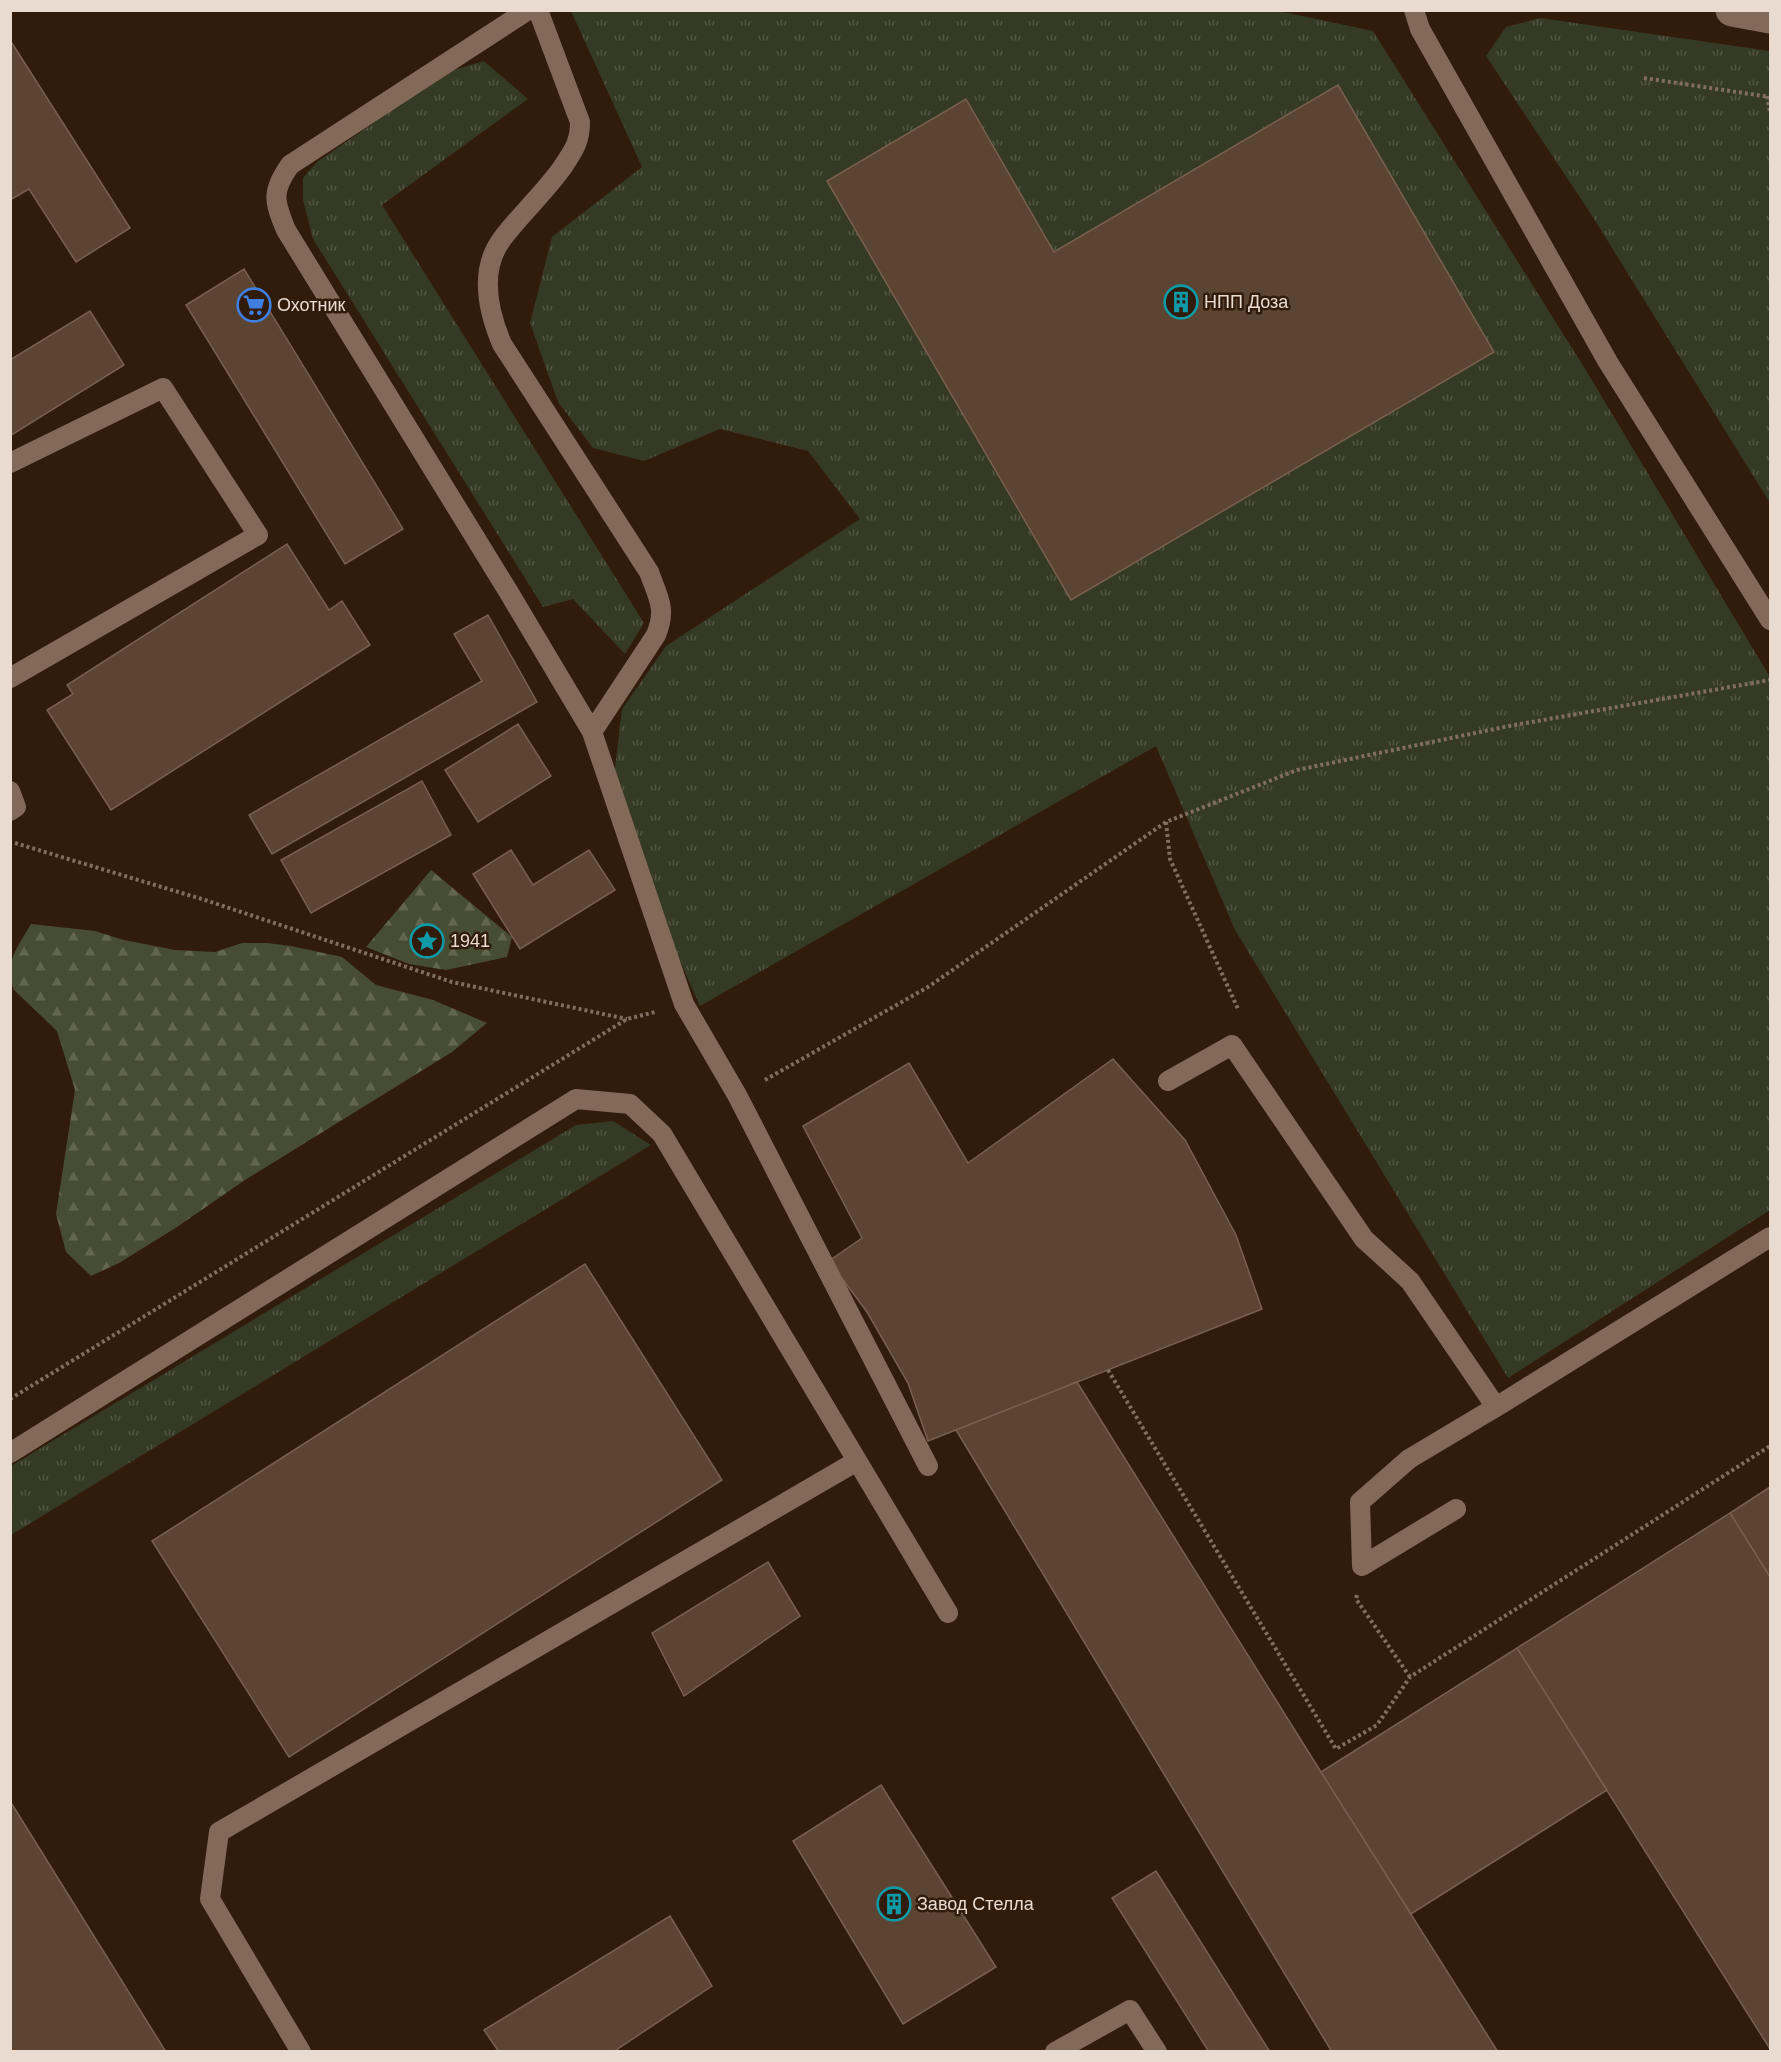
<svg xmlns="http://www.w3.org/2000/svg" width="1781" height="2062" font-family="Helvetica,sans-serif">
	<style>
		.grass { fill: url(#grass-tufts) }
		.forest { fill: url(#forest-firs) }
		.building { fill: #5c4433; stroke: #795f4e; stroke-width: 1.5 }
		.lines { fill: none; stroke-linecap: round; stroke-linejoin: round }
		.path { stroke: #816e61; stroke-width: 4; stroke-dasharray: 3 3; stroke-linecap: butt }
		.service { stroke: #836957; stroke-width: 20 }
		.tertiary { stroke: #836957; stroke-width: 33 }
		.labels { text-anchor: middle; stroke-width: 5; stroke-linejoin: round; paint-order: stroke }
		.poi-label { font-size: 18px; fill: #eadbd1; stroke: #311b0b; text-anchor: start }
	</style>
	<defs>
		<pattern id="grass-tufts" width="24" height="20" patternUnits="userSpaceOnUse" patternTransform="scale(1.5)"><rect width="24" height="20" fill="#353a24"/><path d="M3 7l-1-3M5 7V3M7 7l1-3M15 17l-1-3M17 17v-4M19 17l1-3" fill="none" stroke="#525643"/></pattern>
		<pattern id="forest-firs" width="22" height="20" patternUnits="userSpaceOnUse" patternTransform="scale(1.5)"><rect width="22" height="20" fill="#474d32"/><path d="M5 1l3.5 6h-7zM16 11l3.5 6h-7z" fill="#62664f"/></pattern>
	</defs>
	<rect width="100%" height="100%" fill="#311b0b"/>
	<!-- grass -->
	<path class="grass" d="M1274,10L1373,31L1587,372L1770,677V1210L1508,1378L1235,930L1156,746L700,1006L636,862L613,785L622,709L666,646L860,519L808,451L720,429L644,461L593,448L558,402L530,323L552,237L642,167L571,11Z
		M1540,18L1770,51V503L1591,214L1486,56L1506,27Z
		M484,61L528,99L382,205L644,623L625,654L573,599L543,607L313,239L303,200V178L317,162L447,72Z
		M613,1121L651,1145L11,1535V1466L576,1125Z"/>
	<!-- forest -->
	<path class="forest" d="M431,870L512,937L507,957L446,970L409,964L366,947Z
		M31,924L95,931L124,940L175,950L215,952L242,943H267L291,946L342,957L376,985L433,1000L487,1023L452,1052L245,1180L177,1227L119,1263L91,1276L66,1252L56,1214L75,1090L57,1031L14,990C2,965 19,945 31,924Z"/>
	<!-- building -->
	<path class="building" d="M10,40L130,228L76,262L29,189L10,200Z
		M1338,85L1494,352L1071,600L827,181L966,99L1054,252Z
		M244,269L403,529L345,564L186,305Z
		M90,311L124,365L10,436V360Z
		M287,544L329,610L342,601L370,645L111,810L47,710L73,694L67,685Z
		M488,615L537,702L272,854L249,815L482,681L454,634Z
		M518,724L551,776L478,822L445,770Z
		M422,781L451,835L311,913L281,860Z
		M511,850L533,885L589,850L615,890L520,949L473,874Z
		M1113,1059L1185,1140L1236,1235L1262,1309L928,1441L908,1383L867,1312L829,1261L862,1238L803,1126L909,1063L968,1163Z
		M585,1264L722,1480L289,1757L152,1541Z
		M1077,1382L1321,1772L1498,2052H1332L956,1430Z
		M1770,1487V1577L1730,1513Z
		M1730,1513L1770,1577V2049L1517,1648Z
		M768,1562L800,1616L684,1696L652,1633Z
		M1517,1648L1607,1790L1411,1914L1321,1772Z
		M881,1785L996,1967L903,2024L793,1841Z
		M10,1801L166,2052H10Z
		M1156,1871L1270,2052H1209L1112,1898Z
		M670,1916L712,1986L613,2052H499L484,2030Z"/>
	<g class="lines">
		<!-- path -->
		<path class="path" d="M1644,78L1770,97
			M1767,96L1770,112
			M1166,822L1170,859L1238,1009
			M15,843L205,900L452,982L627,1019
			M765,1080L928,987L1166,822L1297,770L1509,726L1770,680
			M1108,1370L1336,1749L1377,1725L1410,1677L1770,1446
			M10,1399L627,1019L655,1012
			M1357,1595L1356,1599L1410,1677"/>
		<!-- service -->
		<path class="service" d="M528,10L290,165C271,192 274,201 286,230L508,591L592,732
			M538,10L580,122C580,143 573,151 562,168C544,193 521,214 502,239C479,270 488,311 502,344L649,572C658,597 667,609 656,635L592,732L684,1004L737,1095L928,1466
			M1414,10L1420,29L1608,362L1770,620
			M10,463L163,388L258,535L10,678
			M10,791L16,807L10,811
			M1168,1081L1232,1045L1364,1239L1410,1281L1496,1407L1770,1237
			M10,1453L576,1099L630,1104L662,1134L948,1613
			M1456,1509L1362,1566L1360,1502L1409,1459L1496,1407
			M301,2052L210,1899L219,1832L857,1461
			M1055,2052L1130,2010L1157,2052"/>
		<!-- tertiary -->
		<path class="tertiary" d="M1732,10L1770,17"/>
	</g>
	<!-- icons -->
	<defs>
		<g id="building-ring" transform="scale(1.725)"><circle r="9.5" fill="#311b0b" stroke="#0f9aa8" stroke-width="1.5"/><path d="M-4-6H4V6H1V3H-1V6H-4ZM-2.5-4.3h1.7v1.8h-1.7ZM.8-4.3h1.7v1.8H.8ZM-2.5-1h1.7V.8h-1.7ZM.8-1h1.7V.8H.8Z" fill="#0f9aa8"/></g>
		<g id="supermarket-ring" transform="scale(1.725)"><circle r="9.5" fill="#311b0b" stroke="#3f7fe0" stroke-width="1.5"/><path d="M-6-5.5h2.5l.6 2H6L4.5 2H-2.5L-4.4-4H-6ZM-1.5 3.2a1.3 1.3 0 1 0 .1 0ZM3 3.2a1.3 1.3 0 1 0 .1 0Z" fill="#3f7fe0"/></g>
		<g id="sight-ring" transform="scale(1.725)"><circle r="9.5" fill="#311b0b" stroke="#0f9aa8" stroke-width="1.5"/><path d="M0-6L1.8-2.2L6-1.7L2.9 1.2L3.7 5.4L0 3.3L-3.7 5.4L-2.9 1.2L-6-1.7L-1.8-2.2Z" fill="#0f9aa8"/></g>
	</defs>
	<g fill-rule="evenodd">
		<use href="#building-ring" x="1181" y="302"/>
		<use href="#supermarket-ring" x="254" y="305"/>
		<use href="#sight-ring" x="427" y="941"/>
		<use href="#building-ring" x="894" y="1904"/>
	</g>
	<g class="labels">
		<!-- poi labels -->
		<g class="poi-label">
			<text x="1204" y="308">НПП Доза</text>
			<text x="277" y="311">Охотник</text>
			<text x="450" y="947">1941</text>
			<text x="917" y="1910">Завод Стелла</text>
		</g>
	</g>
	<!-- border -->
	<rect width="1781" height="2062" fill="none" stroke="#eadbd1" stroke-width="24"/>
</svg>
